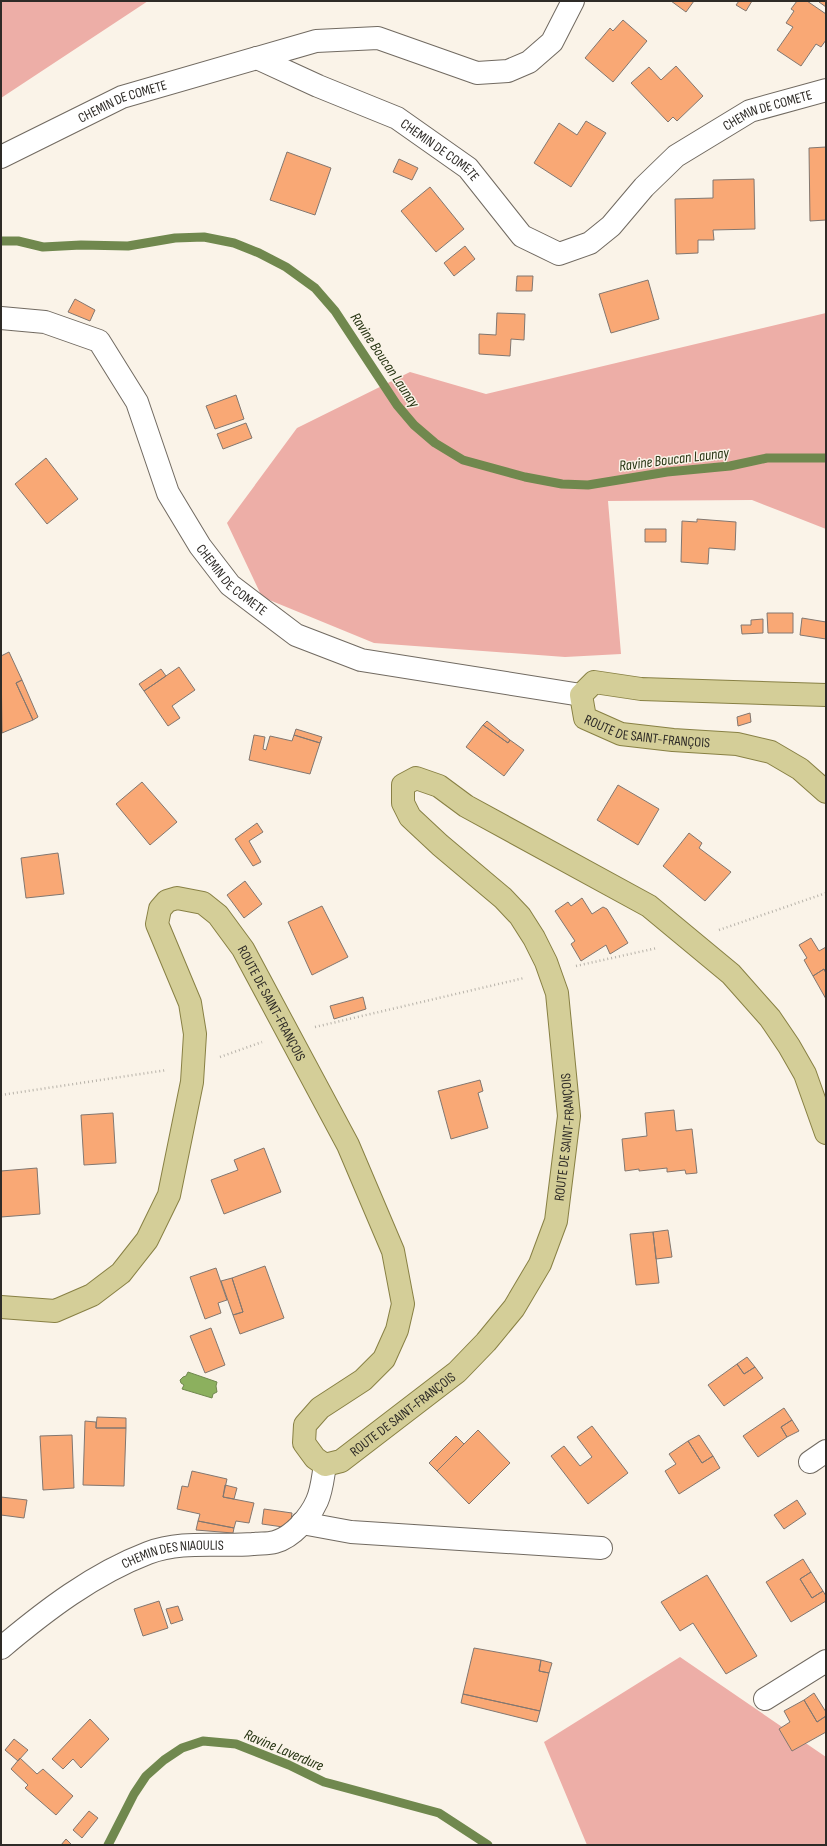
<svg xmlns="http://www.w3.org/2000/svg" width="827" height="1846" font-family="'Sofia Sans Condensed',sans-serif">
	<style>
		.green { fill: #edaea7 }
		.water { fill: #8cb05e; stroke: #70884e }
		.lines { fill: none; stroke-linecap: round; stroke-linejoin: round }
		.stream { stroke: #70884e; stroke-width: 9 }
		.building { fill: #f9a875; stroke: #827770 }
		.minor-casing { stroke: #716a61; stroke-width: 24 }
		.major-casing { stroke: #888044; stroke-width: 24 }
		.path { stroke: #b7b2a9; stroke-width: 2.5; stroke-dasharray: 1 3; stroke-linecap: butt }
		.minor { stroke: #fff; stroke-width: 22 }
		.major { stroke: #d4ce98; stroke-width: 22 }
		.labels { text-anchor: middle; stroke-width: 3; stroke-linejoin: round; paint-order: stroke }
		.street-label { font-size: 14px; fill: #2e2b27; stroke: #faf3e8 }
		.water-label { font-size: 15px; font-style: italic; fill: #263412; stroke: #faf3e8 }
	</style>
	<rect width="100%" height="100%" fill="#faf3e8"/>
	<!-- green -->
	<path class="green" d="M1,1H148L1,98Z
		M826,313V529L752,500L608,501L621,654L565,657L374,643L262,597L227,523L297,428L410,372L486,394Z
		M680,1657L826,1757V1845H587L544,1742Z"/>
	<!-- water -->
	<path class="water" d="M188,1372L217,1382L216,1386L217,1392L213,1394L212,1398L182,1389L184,1385L181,1383L180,1380L183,1377L186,1376Z"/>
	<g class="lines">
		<!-- stream -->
		<path class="stream" d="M1,241H18L43,247L81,245L128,246L175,238L204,237L234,243L259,253L286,267L315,288L335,311L397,405L414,425L435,443L463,460L525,477L562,484L588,485L667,472L730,466L767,458H826
			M108,1845L134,1794L146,1776L164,1760L182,1748L203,1741L236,1744L289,1765L324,1782L439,1813L488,1845"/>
	</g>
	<!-- building -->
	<path class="building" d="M671,1H694L686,12Z
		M739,1H752L746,11L736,5Z
		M797,1H807L826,14V40L821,47L816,44L801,66L777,50L793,27L786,23L794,11L791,9Z
		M826,1V7L819,2V1Z
		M623,20L647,41L613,82L585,58L610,28L613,31Z
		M676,66L703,96L677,121L673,117L668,122L631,83L649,67L661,80Z
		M586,121L606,133L571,187L534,163L559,123L577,135Z
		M826,147V220L810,221L809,148Z
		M287,152L331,168L315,215L270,200Z
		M399,159L418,168L412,180L393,172Z
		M754,179L755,229L713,230L714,240H698V253L676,254L675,199L713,198V180Z
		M430,187L464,229L436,252L401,211Z
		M465,246L475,259L454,276L444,263Z
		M517,276H533L532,291H516Z
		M648,280L659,319L611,333L599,294Z
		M75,299L95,310L90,321L68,312Z
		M497,313L525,314L524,340L511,339L510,356L479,354V334L496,335Z
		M236,395L244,419L215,429L206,406Z
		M246,423L252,438L223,449L217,434Z
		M46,458L78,499L47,524L15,484Z
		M697,519L736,522L735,550L709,548L708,564L681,562L682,521L697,522Z
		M645,529H666V542H645Z
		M767,613H793V633H768Z
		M802,618L826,622V639L800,635Z
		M763,619V633L742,634L741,625H751V620Z
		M9,652L22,680L16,683L33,720L2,733L1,656Z
		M179,667L195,690L172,706L180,718L168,726L144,691Z
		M161,669L166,676L144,691L139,684Z
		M22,680L38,717L33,720L16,683Z
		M750,713L751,722L738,726L737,717Z
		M487,721L510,740L508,743L483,725Z
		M483,725L508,743L510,740L524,750L504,776L466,747Z
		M296,729L322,737L320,743L294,735Z
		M254,735L265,737L263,749L266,750L270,736L292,741L294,735L320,743L310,774L249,760Z
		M142,782L177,822L150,845L116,804Z
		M618,785L659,809L638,845L597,820Z
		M257,823L263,832L249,841L261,862L253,866L235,839Z
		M689,833L702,843L699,848L731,872L705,901L663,866Z
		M58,853L64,894L26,898L21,858Z
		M245,881L262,904L244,918L227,895Z
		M582,898L592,914L603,907L607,909L628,943L610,954L606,945L581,961L571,944L575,941L555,911L568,902L571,906Z
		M322,906L348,957L312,975L288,922Z
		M811,938L819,951L826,947V973L824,969L813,976L804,960L807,958L799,945Z
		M824,969L826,973V999L813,976Z
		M363,997L366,1009L334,1019L330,1006Z
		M480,1080L483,1091L478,1093L488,1128L451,1139L438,1091Z
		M674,1110L676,1131L692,1129L697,1173L686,1174L685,1170L667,1172V1168L639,1171V1169L625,1171L622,1139L647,1136L645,1113Z
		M113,1113L116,1163L84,1165L81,1115Z
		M264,1148L281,1192L224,1214L211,1180L238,1170L234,1160Z
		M37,1168L40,1214L1,1217V1171Z
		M668,1230L672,1257L656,1259L653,1232Z
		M653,1232L659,1283L636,1285L630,1234Z
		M265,1266L284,1318L240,1334L233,1315L243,1312L232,1278Z
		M216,1268L227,1300L218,1303L221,1313L205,1319L190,1277Z
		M232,1278L243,1312L233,1315L221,1281Z
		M211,1328L225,1365L205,1373L190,1336Z
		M747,1357L755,1367L744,1374L737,1364Z
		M737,1364L744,1374L755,1367L763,1378L724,1406L708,1385Z
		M784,1408L792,1420L781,1427L787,1437L758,1457L743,1436Z
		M97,1417L126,1418V1428H96Z
		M792,1420L799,1431L787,1437L781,1427Z
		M85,1421L96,1422V1428H126L124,1486L83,1485Z
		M592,1426L628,1473L588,1504L551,1456L564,1446L580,1466L592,1457L577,1437Z
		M478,1430L510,1463L469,1504L437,1471Z
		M72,1435L74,1488L43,1490L40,1436Z
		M699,1435L713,1456L702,1463L688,1441Z
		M456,1436L464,1444L437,1471L429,1463Z
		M688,1441L702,1463L713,1456L720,1468L679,1494L665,1471L676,1464L669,1454Z
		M192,1471L227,1479L223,1497L254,1503L249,1523L236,1521L234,1528L198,1521L200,1514L177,1509L182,1486L188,1487Z
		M225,1485L237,1488L234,1499L223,1497Z
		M1,1497L27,1500L24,1518L1,1515Z
		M797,1500L806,1514L784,1529L774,1515Z
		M264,1509L292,1513L290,1528L262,1524Z
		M198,1521L234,1528L233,1533L196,1530Z
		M803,1559L811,1572L800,1579L812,1598L823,1591L826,1596V1601L791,1622L766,1582Z
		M811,1572L823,1591L812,1598L800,1579Z
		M707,1575L757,1656L726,1674L693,1623L680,1631L661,1602Z
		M159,1601L168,1628L143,1636L134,1609Z
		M178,1606L183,1620L171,1624L166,1609Z
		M474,1648L541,1660L539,1671L549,1673L540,1711L463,1694Z
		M541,1660L552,1663L549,1673L539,1671Z
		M814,1693L826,1712V1716L817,1722L804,1700Z
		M463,1694L540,1711L537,1722L461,1703Z
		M804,1700L817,1722L826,1716V1732L792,1751L779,1729L790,1722L784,1711Z
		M90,1719L109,1739L81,1768L73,1759L63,1769L52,1759Z
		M14,1739L28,1750L18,1761L5,1750Z
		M20,1758L37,1774L43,1769L73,1796L56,1815L25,1788L28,1785L11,1769Z
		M89,1811L98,1818L82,1838L73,1830Z
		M66,1839L72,1845H61Z"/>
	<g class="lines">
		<!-- minor casing -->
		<g class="minor-casing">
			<g id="minor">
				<path id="s1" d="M257,58L318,86L397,118L468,168L522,236L559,254L590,243L611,226L644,187L676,156L750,111L826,90"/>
				<path id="s2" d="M1,157L122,97L316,41L378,38L477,73L508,71L529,62L552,42L573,1"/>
				<path id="s3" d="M1,318L45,322L99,341L137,402L168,493L200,546L230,585L296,635L361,660L581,695"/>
				<path d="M810,1462L826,1451"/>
				<path d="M302,1523L351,1532L601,1548"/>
				<path id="s4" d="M1,1648C45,1611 93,1574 148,1553C182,1540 219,1547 253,1544C260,1543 268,1544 275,1542C293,1537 310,1517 317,1501C322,1490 323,1476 325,1465"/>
				<path d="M765,1699L826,1661"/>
			</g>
		</g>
		<!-- major casing -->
		<g class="major-casing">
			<g id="major">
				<path id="s5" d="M826,695L641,689L594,682L581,695L585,718L621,734L673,740L737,744L771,752L800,769L826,792"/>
				<path id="s6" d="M1,1307L55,1311L92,1295L121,1273L147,1240L169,1195L192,1082L195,1034L190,1003L157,924L160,909L167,901L177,898L203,903L218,915L243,949L348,1145L393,1251L403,1304L397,1330L384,1359L363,1380L320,1408L305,1425L304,1443L315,1458L325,1465L341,1461L457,1372L486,1342L514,1308L540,1264L556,1221L569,1116L557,993L546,962L534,938L520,916L503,898L440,845L410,817L403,803V785L416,778L439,786L466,806L649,906L731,974L770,1018L789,1046L805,1074L826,1133"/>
			</g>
		</g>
		<!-- path -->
		<path class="path" d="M719,930L826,893
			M576,966L657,948
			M315,1027L524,978
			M220,1057L262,1042
			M1,1095L167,1070"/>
		<!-- minor -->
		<use href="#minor" class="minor"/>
		<!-- major -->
		<use href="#major" class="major"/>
	</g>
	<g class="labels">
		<!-- street labels -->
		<g class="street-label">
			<text dy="5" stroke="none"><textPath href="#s2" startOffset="134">CHEMIN DE COMETE</textPath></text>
			<text dy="5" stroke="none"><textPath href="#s1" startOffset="626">CHEMIN DE COMETE</textPath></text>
			<text dy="5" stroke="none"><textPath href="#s1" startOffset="206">CHEMIN DE COMETE</textPath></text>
			<text dy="5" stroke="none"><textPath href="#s3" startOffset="378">CHEMIN DE COMETE</textPath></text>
			<text dy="5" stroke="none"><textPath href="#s5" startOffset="339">ROUTE DE SAINT-FRANÇOIS</textPath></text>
			<text dy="5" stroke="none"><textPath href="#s6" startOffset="689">ROUTE DE SAINT-FRANÇOIS</textPath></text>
			<text dy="5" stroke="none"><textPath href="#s6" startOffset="1660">ROUTE DE SAINT-FRANÇOIS</textPath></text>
			<text dy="5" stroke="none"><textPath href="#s6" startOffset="1324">ROUTE DE SAINT-FRANÇOIS</textPath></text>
			<text dy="5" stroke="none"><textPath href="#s4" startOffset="200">CHEMIN DES NIAOULIS</textPath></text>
		</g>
		<!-- water labels -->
		<g class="water-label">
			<text transform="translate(385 360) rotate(56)" y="5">Ravine Boucan Launay</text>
			<text transform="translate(674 459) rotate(-7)" y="5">Ravine Boucan Launay</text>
			<text transform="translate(284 1750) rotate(23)" y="5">Ravine Laverdure</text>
		</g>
	</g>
	<!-- border -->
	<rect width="827" height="1846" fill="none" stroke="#2e2b27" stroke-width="4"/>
</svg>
